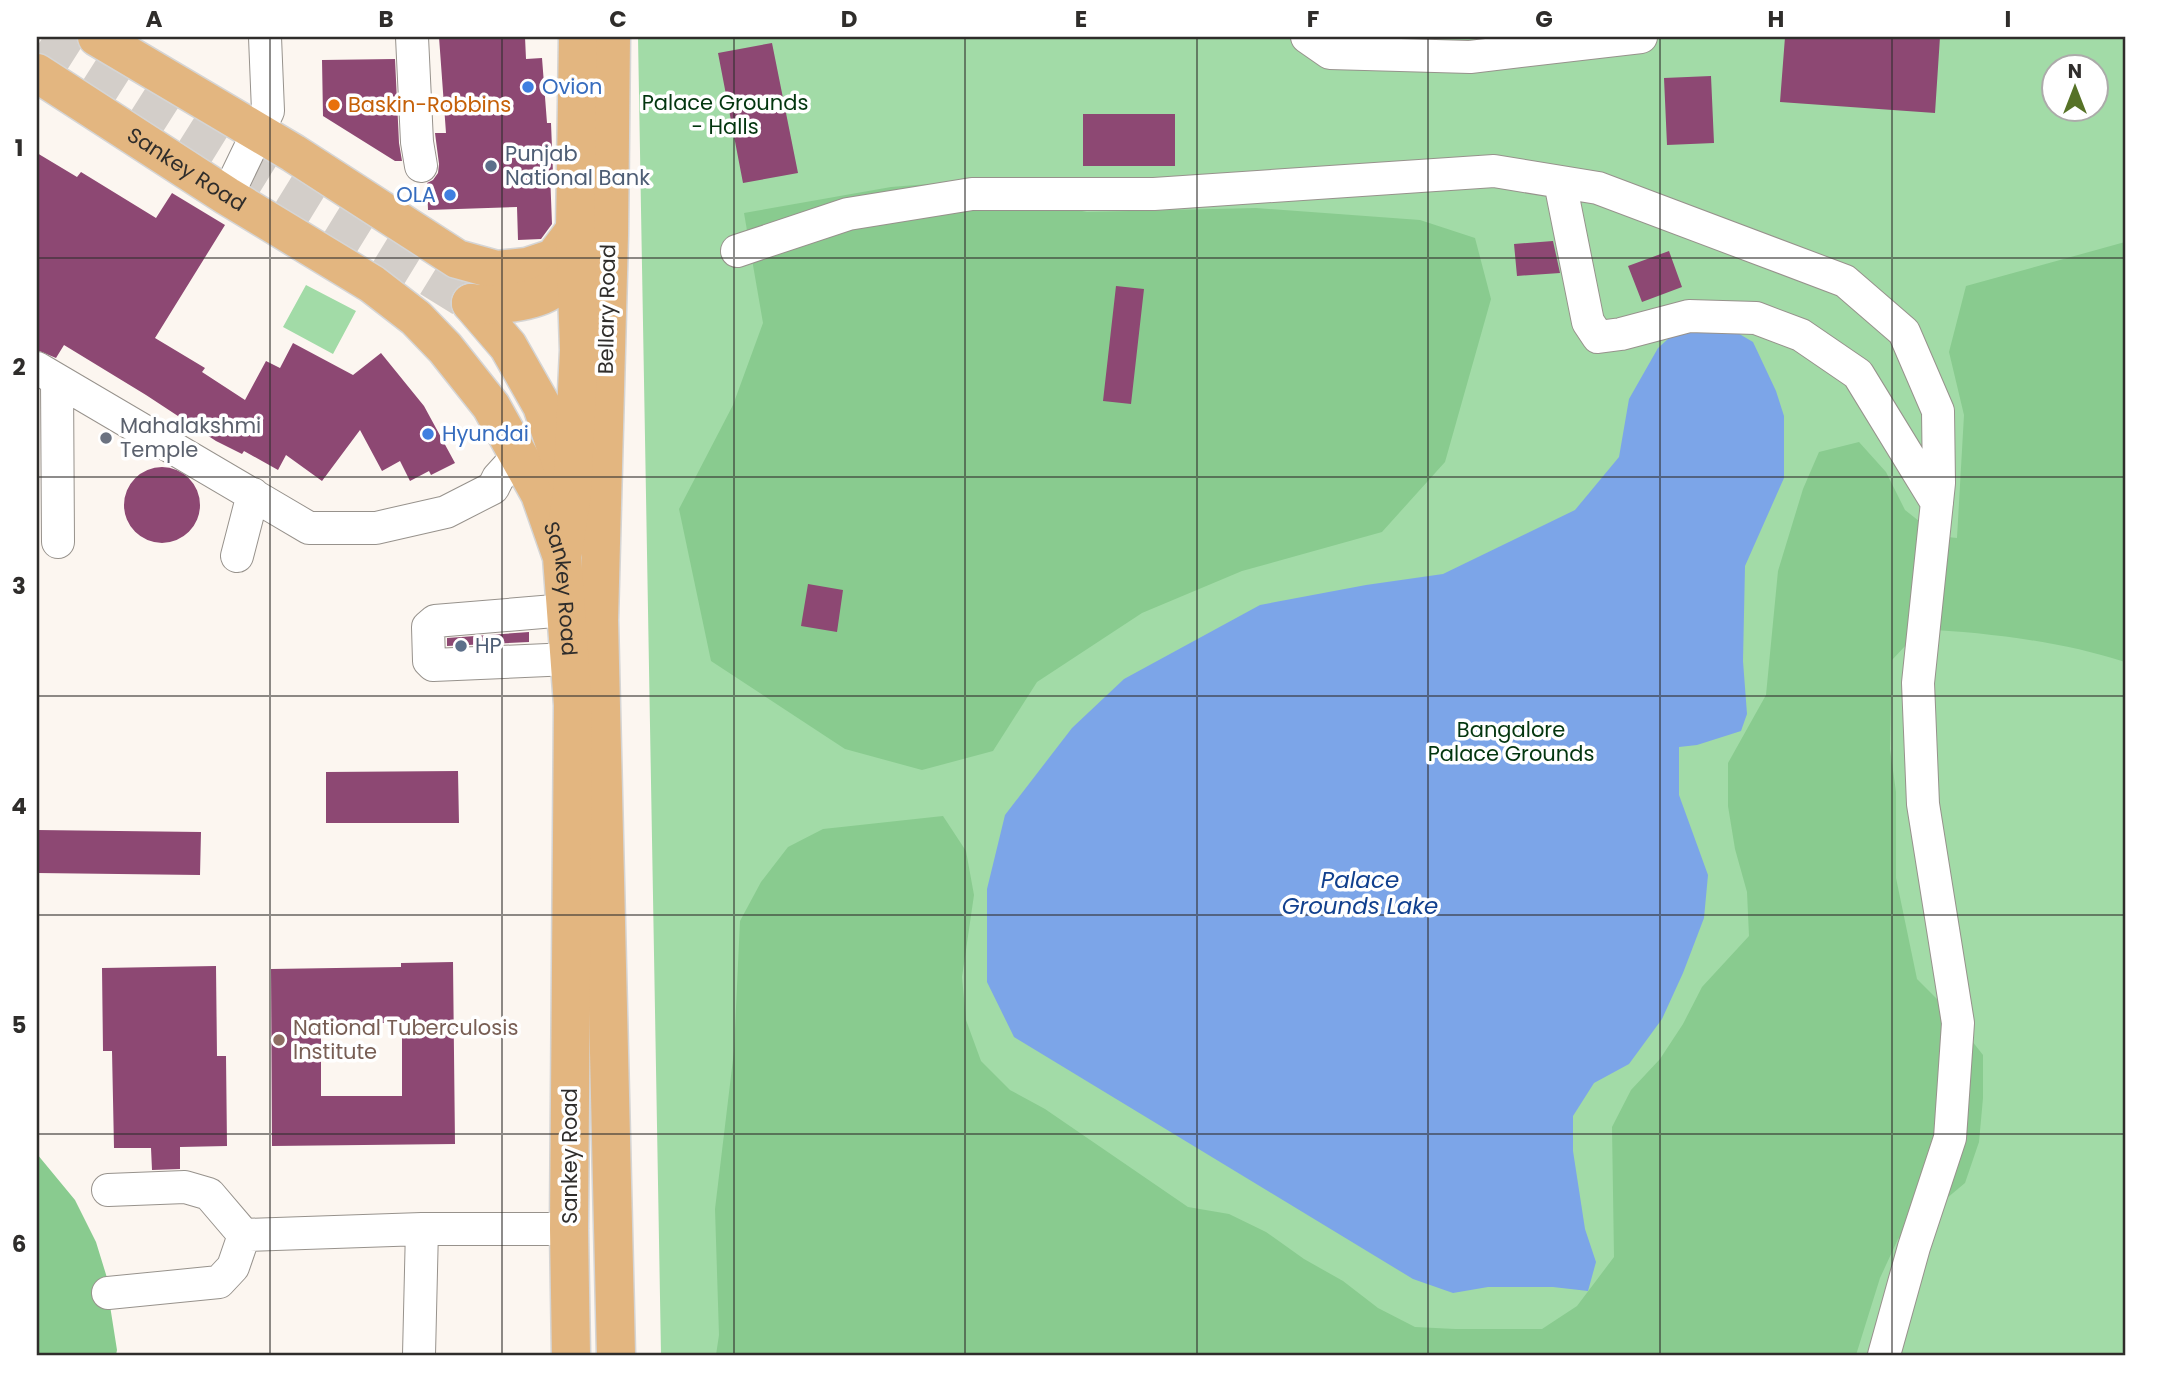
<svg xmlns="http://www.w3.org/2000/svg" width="2162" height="1392" font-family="Poppins,sans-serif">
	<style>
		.green { fill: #a2dba7; fill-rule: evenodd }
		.forest { fill: #89cb8f }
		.water { fill: #7ca5e8 }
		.building { fill: #8d4873; fill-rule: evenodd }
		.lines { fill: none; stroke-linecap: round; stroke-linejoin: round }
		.major-tunnel { stroke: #d3cec9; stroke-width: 38; stroke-dasharray: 38 19; stroke-linecap: butt }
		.minor-casing { stroke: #97928c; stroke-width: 34 }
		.major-casing { stroke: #d5d5d5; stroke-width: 41 }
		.minor { stroke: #fff; stroke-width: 32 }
		.major { stroke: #e3b680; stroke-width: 38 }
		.grid { fill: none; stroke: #2f2d2b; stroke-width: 2; stroke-opacity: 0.55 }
		.shop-dot { fill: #3f7fe0; stroke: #fff; stroke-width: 2.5 }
		.food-dot { fill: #e8710a; stroke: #fff; stroke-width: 2.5 }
		.service-dot { fill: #5c6f8a; stroke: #fff; stroke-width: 2.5 }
		.worship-dot { fill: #6b7280; stroke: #fff; stroke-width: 2.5 }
		.education-dot { fill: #8d6e63; stroke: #fff; stroke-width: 2.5 }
		.labels { text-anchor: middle; stroke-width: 7; stroke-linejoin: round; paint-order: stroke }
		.shop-label { font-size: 21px; fill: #366cbe; stroke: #fff; text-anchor: start }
		.park-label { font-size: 21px; fill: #03360f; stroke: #fff }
		.food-label { font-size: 21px; fill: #c56008; stroke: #fff; text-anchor: start }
		.service-label { font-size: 21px; fill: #4e5e75; stroke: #fff; text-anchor: start }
		.street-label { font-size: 21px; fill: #2f2d2b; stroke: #fff }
		.worship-label { font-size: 21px; fill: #5b616d; stroke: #fff; text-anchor: start }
		.education-label { font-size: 21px; fill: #785e54; stroke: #fff; text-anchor: start }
		.water-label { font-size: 23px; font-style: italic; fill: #11408e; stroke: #fff }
		.neatline { fill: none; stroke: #2f2d2b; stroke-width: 2.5 }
		.grid-label { font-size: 23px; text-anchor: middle; font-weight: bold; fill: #2f2d2b }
	</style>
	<rect width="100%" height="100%" fill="#fcf6f0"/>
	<!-- green -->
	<path class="green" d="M638,37H2125V1355H661ZM2054,66H2096V108H2054Z
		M306,285L356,311L333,354L283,327Z"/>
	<!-- forest -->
	<path class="forest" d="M941,183L1087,212L1256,208L1420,220L1475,238L1491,299L1445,462L1382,532L1242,571L1142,613L1037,682L993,751L922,770L845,749L711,661L679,509L733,405L763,323L744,213L891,187Z
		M2125,242V662C2060,641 1989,633 1921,629L1892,660L1890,749L1896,792V878L1917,979L1946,1008L1983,1055V1098L1979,1142L1965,1183L1898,1239L1880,1278L1856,1355H716L719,1335L715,1209L734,1051L740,921L761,882L788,847L823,829L943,816L966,851L974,895L962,977L966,1020L981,1061L1010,1090L1045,1109L1188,1207L1229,1214L1266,1232L1304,1259L1343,1281L1378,1308L1415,1327L1455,1329H1542L1577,1306L1614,1257L1612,1127L1631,1090L1660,1059L1683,1024L1702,987L1749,936L1747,892L1735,849L1728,806V763L1766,695L1778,571L1803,489L1819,452L1859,442L1886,472L1905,510L1938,536L1957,538L1964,415L1949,352L1966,286Z
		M37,1154L75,1200L96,1242L108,1281V1293L117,1350L116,1355H37Z"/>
	<!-- water -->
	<path class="water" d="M1724,325L1753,342L1776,391L1784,416V478L1745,566L1743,661L1747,714L1741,731L1697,745L1679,747V795L1708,875L1704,918L1683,973L1662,1019L1629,1064L1594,1083L1573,1116V1151L1585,1229L1596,1262L1588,1291L1553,1287H1488L1453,1293L1413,1279L1014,1037L987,982V889L1005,815L1072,728L1124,679L1260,605L1366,585L1443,574L1575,510L1619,457L1629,399L1658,348L1679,329Z"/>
	<!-- building -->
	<path class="building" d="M439,37H525L526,59L542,58L547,123H551L553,173H550L552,224L541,239L518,240L517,207L428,210L427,183L433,180L438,173L439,164L435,133H446Z
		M1785,37H1940L1935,113L1780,102Z
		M772,43L798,173L743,183L718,53Z
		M395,59L399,143L402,161H395L323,116L322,60Z
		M1711,76L1714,143L1667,145L1664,78Z
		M1083,114H1175V166H1083Z
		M37,153L77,177L81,172L156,218L172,193L225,225L155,338L205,368L202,372L245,400L266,361L280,368L293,343L353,375L381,353L424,406L455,463L431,475L429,471L410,481L400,461L382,471L360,430L322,481L286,455L278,470L244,451L242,454L216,441L146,395L64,345L56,358L37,350Z
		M1553,241L1560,273L1517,276L1514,244Z
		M1669,251L1682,287L1642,302L1628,266Z
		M1116,286L1144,289L1131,404L1103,401Z
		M124 505a38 38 0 1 1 76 0a38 38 0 1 1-76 0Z
		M808,584L843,590L837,632L801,626Z
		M529,632V642L447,646V638Z
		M458,771L459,823H326V772Z
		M37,830L201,832L200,875L37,873Z
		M453,962L455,1144L272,1146L271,969L401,967V963ZM321,1023H402V1096H321Z
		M216,966L217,1056H226L227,1146L180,1147V1169L152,1170L151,1148H114L112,1051H103L102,968Z"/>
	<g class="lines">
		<!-- major-tunnel -->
		<path class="major-tunnel" d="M43,37L209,142L471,303"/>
		<!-- minor casing -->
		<g class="minor-casing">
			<path id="minor" d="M412,37L417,142L421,166
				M1307,37L1330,53L1470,57L1641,37
				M1560,182L1588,322L1598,337L1621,334L1689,316L1756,318L1801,335L1858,374L1937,503
				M227,196L268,111L265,37
				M737,251L848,214L972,194H1154L1494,171L1598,188L1845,281L1904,332L1938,411L1939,483L1918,683L1923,804L1958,1023L1950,1138L1914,1247L1884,1355
				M37,368L309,528H376L446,512L493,488L498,478L518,456
				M57,381L58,542
				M237,556L253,494
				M566,610L435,621L428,627L429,661L433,665L570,659
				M108,1190L185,1187L209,1194L244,1235L422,1229H569
				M108,1293L219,1282L233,1267L244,1235
				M419,1355L422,1229"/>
		</g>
		<!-- major casing -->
		<g class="major-casing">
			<g id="major">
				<path d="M97,37L293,153L457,259L497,270L527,267L554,258L575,230"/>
				<path d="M611,37L609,235L599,620L616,1355"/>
				<path id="s1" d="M37,73L227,196L372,284L416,318L445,348L491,406L540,494L562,557L573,705L569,1229L571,1355"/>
				<path d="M471,303L508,346L542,406L565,474"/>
				<path d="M471,303C494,306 534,303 553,289C562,283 569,271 575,263"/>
				<path d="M563,552L572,494L579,350L575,230L578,37"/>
			</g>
		</g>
		<!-- minor -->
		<use href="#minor" class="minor"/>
		<!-- major -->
		<use href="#major" class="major"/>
	</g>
	<!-- grid -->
	<path class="grid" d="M270,37V1355M502,37V1355M734,37V1355M965,37V1355M1197,37V1355M1428,37V1355M1660,37V1355M1892,37V1355M37,258H2125M37,477H2125M37,696H2125M37,915H2125M37,1134H2125"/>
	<!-- markers -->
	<g class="shop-dot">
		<circle cx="528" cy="87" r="7"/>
		<circle cx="450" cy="195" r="7"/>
		<circle cx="428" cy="434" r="7"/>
	</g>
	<circle class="food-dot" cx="334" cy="105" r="7"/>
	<g class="service-dot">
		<circle cx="491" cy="166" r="7"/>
		<circle cx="461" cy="646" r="7"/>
	</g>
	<circle class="worship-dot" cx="106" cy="438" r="7"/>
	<circle class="education-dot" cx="279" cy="1040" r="7"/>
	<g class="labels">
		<!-- shop labels -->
		<g class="shop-label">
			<text x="542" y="94">Ovion</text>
			<text x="436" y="202" text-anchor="end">OLA</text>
			<text x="442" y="441">Hyundai</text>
		</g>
		<!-- park labels -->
		<g class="park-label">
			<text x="725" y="110">Palace Grounds<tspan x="725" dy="24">- Halls</tspan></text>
			<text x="1511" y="737">Bangalore<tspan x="1511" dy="24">Palace Grounds</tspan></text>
		</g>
		<!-- food labels -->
		<g class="food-label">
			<text x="348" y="112">Baskin-Robbins</text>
		</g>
		<!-- service labels -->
		<g class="service-label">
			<text x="505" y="161">Punjab<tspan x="505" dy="24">National Bank</tspan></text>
			<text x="475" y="653">HP</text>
		</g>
		<!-- street labels -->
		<g class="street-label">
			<text dy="7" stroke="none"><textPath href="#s1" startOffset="178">Sankey Road</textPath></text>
			<text transform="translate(607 309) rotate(-89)" y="7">Bellary Road</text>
			<text dy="7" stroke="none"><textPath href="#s1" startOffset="766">Sankey Road</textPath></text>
			<text transform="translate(570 1156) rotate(-90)" y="7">Sankey Road</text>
		</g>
		<!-- worship labels -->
		<g class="worship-label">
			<text x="120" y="433">Mahalakshmi<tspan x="120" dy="24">Temple</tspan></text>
		</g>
		<!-- education labels -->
		<g class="education-label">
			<text x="293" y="1035">National Tuberculosis<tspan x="293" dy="24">Institute</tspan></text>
		</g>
		<!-- water labels -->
		<g class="water-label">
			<text x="1360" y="888">Palace<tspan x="1360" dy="26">Grounds Lake</tspan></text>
		</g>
	</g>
	<!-- border -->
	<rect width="2162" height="1392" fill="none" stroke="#ffffff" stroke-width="77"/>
	<!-- north arrow -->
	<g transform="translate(2075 88)"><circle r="33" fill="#ffffff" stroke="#acabaa" stroke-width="2"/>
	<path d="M0-5L12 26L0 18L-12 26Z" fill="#567227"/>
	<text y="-10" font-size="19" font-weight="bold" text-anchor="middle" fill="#2f2d2b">N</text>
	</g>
	<rect x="38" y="38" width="2086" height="1316" class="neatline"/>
	<g class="grid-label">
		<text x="154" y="27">A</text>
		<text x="386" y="27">B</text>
		<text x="618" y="27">C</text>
		<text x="849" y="27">D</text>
		<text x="1081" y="27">E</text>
		<text x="1313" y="27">F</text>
		<text x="1544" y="27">G</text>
		<text x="1776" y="27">H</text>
		<text x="2008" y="27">I</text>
		<text x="19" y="156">1</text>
		<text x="19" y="375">2</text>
		<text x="19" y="594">3</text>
		<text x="19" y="814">4</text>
		<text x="19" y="1033">5</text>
		<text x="19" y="1252">6</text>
	</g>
</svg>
